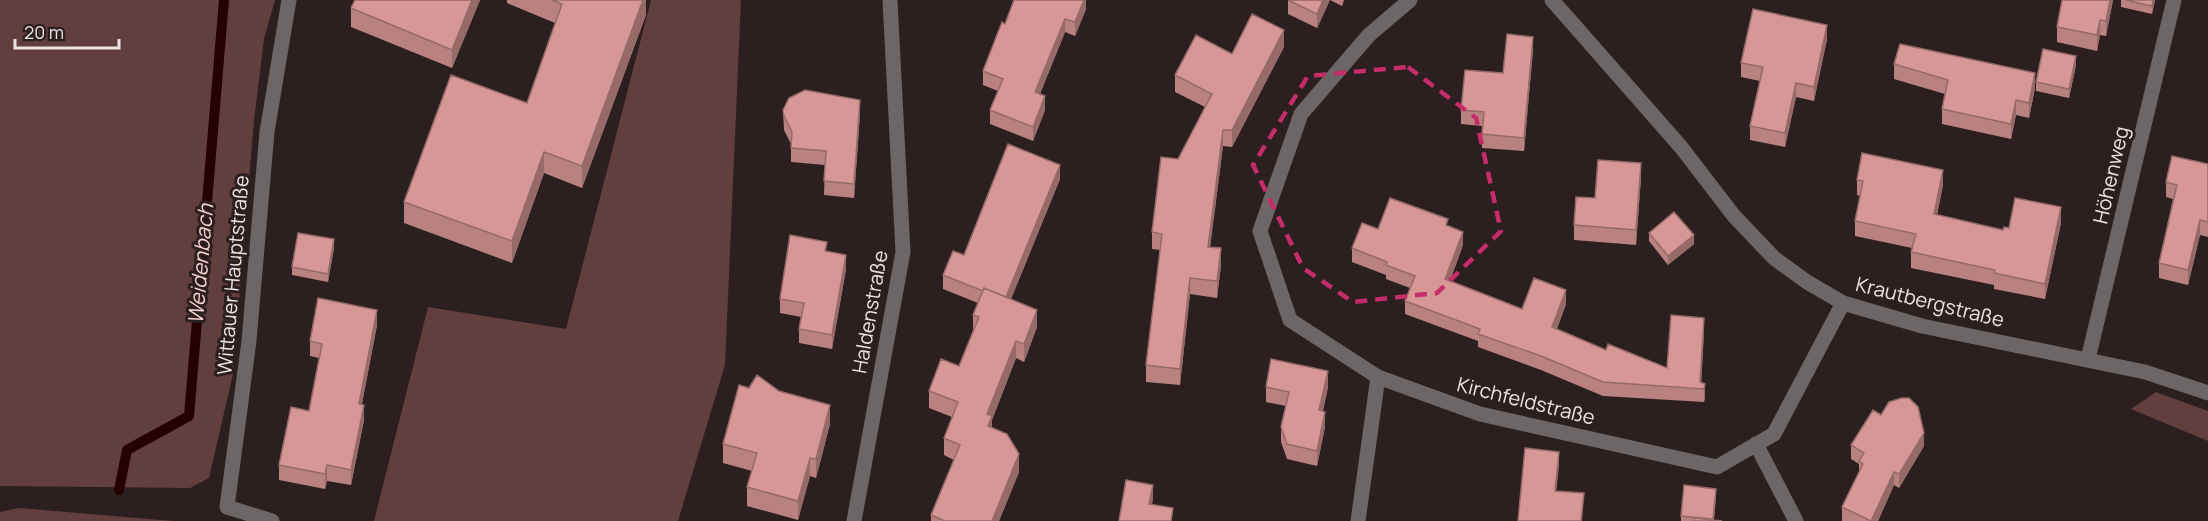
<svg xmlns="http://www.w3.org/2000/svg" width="2208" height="521" font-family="Manrope,sans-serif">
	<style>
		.green { fill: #623f3f }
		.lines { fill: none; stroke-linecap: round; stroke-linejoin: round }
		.stream { stroke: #250001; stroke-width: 10 }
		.minor { stroke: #6d6666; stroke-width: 15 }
		.wall { fill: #b98281 }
		.shaded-wall { fill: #966a69 }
		.building { fill: #d79796; stroke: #966a69; stroke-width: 1.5 }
		.marked { fill: none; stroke: #c62c69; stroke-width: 4.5; stroke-dasharray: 12 8; stroke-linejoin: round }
		.labels { text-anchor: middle; stroke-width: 6; stroke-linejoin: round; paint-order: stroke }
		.street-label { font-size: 20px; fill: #ebe3e3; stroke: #2b1f1f }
		.water-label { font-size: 21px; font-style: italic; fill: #f8d2d1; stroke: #2b1f1f }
	</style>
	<rect width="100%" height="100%" fill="#2b1f1f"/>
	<!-- green -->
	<path class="green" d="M0,0H275L264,39L254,120L233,374L209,478L190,488L0,486Z
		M651,0H741L725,365L678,521H374L428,307L566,329Z
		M2156,392L2208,411V441L2131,409Z
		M19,508L173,521H0V512Z"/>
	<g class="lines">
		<!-- stream -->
		<path class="stream" d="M119,490L127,450L189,416L224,0"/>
		<!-- minor -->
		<path class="minor" d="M1410,0L1369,35L1301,114L1260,231L1290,320L1378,377L1480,414L1717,467L1774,434L1843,303
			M1552,0L1681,147L1734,216L1774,258L1807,282L1843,303L1922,326L2145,372L2208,393
			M2088,359L2174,0
			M1756,444L1796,521
			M272,521L227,507L249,341L267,132L289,0
			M854,521L903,252L890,0
			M1358,521L1378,377"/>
	</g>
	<!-- wall -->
	<path class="wall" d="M355,0H480L452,68L351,27V8Z
		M507,0H646V15L582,188L544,173L512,263L404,223V202L527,103L555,23L507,3Z
		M1086,0V9L1075,36L1065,32L1040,94L1045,110L1033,141L990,124V110L998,91L983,85V71L1005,24Z
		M1288,0H1330L1317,28L1288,14Z
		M1330,0H1344L1342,6Z
		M2113,0L2106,36L2100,35L2097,51L2057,42V27Z
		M2121,0H2155L2152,14L2121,7Z
		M1827,39L1814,101L1796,97L1785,147L1750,140V126L1760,81L1741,77V63Z
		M1284,47L1232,147L1223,146L1210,247L1221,265L1217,298L1190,294L1180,385L1146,382V365L1160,250L1152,249V232L1178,159L1205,107L1175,92V75L1232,54Z
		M1533,50L1524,151L1482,148V126L1461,124V110L1503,73Z
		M1894,64L2035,88L2029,118L2016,115L2011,139L1942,124V109L1945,94L1894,79Z
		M2076,65L2069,98L2036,91V82Z
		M783,110L860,114L854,198L824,195L825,165L791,162V144L784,130Z
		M2208,164V237L2200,235L2188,285L2159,278V263L2173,199L2166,197V182Z
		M1641,178L1636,245L1574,240V225L1595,198Z
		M1060,179L1011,299L1037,327L1024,362L1016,358L992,420V428L1019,472L999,521H931V515L954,460L944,455V438L952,417L929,408V391L959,366L973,331V315L978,303L943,289V275L964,255Z
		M1857,180L1943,185L1937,215L2003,230L2009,228L2061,223L2045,299L1994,289V285L1911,268V252L1912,248L1855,236V221L1860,196L1857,195Z
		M1448,226L1463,245L1450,281L1522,309L1566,304L1557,329L1606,350L1667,368L1704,331L1701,382L1705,384V397L1704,402L1603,396L1541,370L1478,347V341L1405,314V301L1410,288L1386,279V275L1352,262V248L1378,229Z
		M1649,233L1694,244L1668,265L1649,241Z
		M334,248L328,282L292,275V267Z
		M827,251L846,269L832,349L799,343V329L801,317L780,313V299Z
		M377,325L362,404L364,420L351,485L327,481L325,489L279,480V465L309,411L319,358L310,356V341Z
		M1266,387H1328L1323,411L1325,427L1317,466L1287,459L1281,442V427L1286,406L1266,402Z
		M749,388L779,391L830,424L816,478L810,476L798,520L747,506V487L752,471L723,463V444Z
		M1851,445L1924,446L1899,488L1894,485L1878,521H1842V507L1859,472V464L1851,459Z
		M1716,497L1714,520L1722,521H1681V516Z"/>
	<!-- shaded-wall -->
	<path class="shaded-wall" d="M472,0H480L452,68V50Z
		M643,0H646V15L582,188V166Z
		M1084,0H1086V9L1075,36V22Z
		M1323,0H1330L1317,28V14Z
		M2110,0H2113L2106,36V21Z
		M2153,0H2155L2152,14V6Z
		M1065,19V32L1035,106V92Z
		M2100,20V35L2097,51V35Z
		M1827,25V39L1814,101V87Z
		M1284,30V47L1232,147V130Z
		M1533,37V50L1524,151V138Z
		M2076,56V65L2069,98V89Z
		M2035,73V88L2029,118V103Z
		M1796,83V97L1785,147V133Z
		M1045,96V110L1033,141V127Z
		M860,100V114L854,198V184Z
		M2016,100V115L2011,139V124Z
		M1223,130V146L1208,264V247Z
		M544,152V173L512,263V241Z
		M1641,163V178L1636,245V230Z
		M1060,165V179L1005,314V300Z
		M1943,170V185L1934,229V214Z
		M2061,207V223L2045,299V284Z
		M2200,220V235L2188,285V270Z
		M1463,232V245L1445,293V279Z
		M1694,235V244L1668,265V256Z
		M334,239V248L328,282V274Z
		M1221,248V265L1217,298V281Z
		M846,255V269L832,349V335Z
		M1190,278V294L1180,385V369Z
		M1566,290V304L1552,340V327Z
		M377,310V325L359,419V404Z
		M1037,310V327L1024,362V344Z
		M1704,318V331L1701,388H1700Z
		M1016,341V358L992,420V434L988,430L987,414Z
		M1328,371V387L1319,425V410Z
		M1705,384V397L1704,402V389Z
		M364,405V420L351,485V470Z
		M830,405V424L816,478V459Z
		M1325,412V427L1317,466V451Z
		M1924,433V446L1899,488V474Z
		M1559,452V466L1555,505V491Z
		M1019,454V472L999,521H992Z
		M810,458V476L798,520V501Z
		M327,465V481L325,489V474Z
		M1894,472V485L1878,521H1871Z
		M1153,485V500L1149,520V504Z
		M1584,493L1582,521H1581Z"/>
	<!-- building -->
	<path class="building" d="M355,0H472L452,50L351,8Z
		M552,0H643L582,166L544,152L512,241L404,202L451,75L527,103L562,4Z
		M1014,0H1084L1075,22L1065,19L1035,92L1045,96L1033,127L990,110L1003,79L983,71L1002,22L1005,24Z
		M1288,0H1323L1317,14Z
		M2062,0H2110L2106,21L2100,20L2097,35L2057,27Z
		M2126,0H2153L2152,6Z
		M1753,9L1827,25L1814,87L1796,83L1785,133L1750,126L1763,67L1741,63Z
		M1252,14L1284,30L1232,130H1223L1208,247L1221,248L1217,281L1190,278L1180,369L1146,365L1162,234L1152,232L1161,157L1178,159L1212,94L1175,75L1196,35L1232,54Z
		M1507,34L1533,37L1524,138L1482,134L1484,112L1461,110L1465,70L1503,73Z
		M1900,44L2035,73L2029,103L2016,100L2011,124L1942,109L1948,80L1894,64Z
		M2043,49L2076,56L2069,89L2036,82Z
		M805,90L860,100L854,184L824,181L826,151L791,148L792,132L784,116L783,110L789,98Z
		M1008,144L1060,165L1006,297L984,288L983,291L943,275L953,251L964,255Z
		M1862,153L1943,170L1934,214L2003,230L2004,227L2009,228L2015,198L2061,207L2045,284L1994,273L1995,270L1911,252L1916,234L1855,221L1863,181L1857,180Z
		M2172,156L2208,164V222L2200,220L2188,270L2159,263L2177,185L2166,182Z
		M1598,160L1641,163L1636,230L1574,225L1576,197L1595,198Z
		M1390,198L1448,219L1446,225L1463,232L1445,279L1522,309L1534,278L1566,290L1552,327L1606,350L1608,344L1667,368L1671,315L1704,318L1700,382L1705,384L1704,389L1603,382L1541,356L1478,334L1480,329L1405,301L1415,276L1386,265L1387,262L1352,248L1362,223L1378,229Z
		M1674,212L1694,235L1668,256L1649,233Z
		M298,233L334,239L328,274L292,267Z
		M790,235L827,242L825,251L846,255L832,335L799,329L804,303L780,299Z
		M984,288L1037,310L1024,344L1016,341L987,414L992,416L988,426L1007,434L1019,454L992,521H945L931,515L960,445L944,438L958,402L929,391L941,359L959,366L979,317L973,315Z
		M318,298L377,310L359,404L364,405L351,470L327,465L325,474L279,465L291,407L309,411L322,344L310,341Z
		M1271,359L1328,371L1319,410L1325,412L1317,451L1287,444L1281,427L1289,392L1266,387Z
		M757,375L779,391L830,405L816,459L810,458L798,501L747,487L757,453L723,444L739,385L749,388Z
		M1902,398H1909L1918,407L1924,433L1899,474L1894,472L1871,521L1842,507L1863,464L1859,461L1864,453L1851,445L1873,410L1881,415L1889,402Z
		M1525,448L1559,452L1555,491L1584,493L1581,521H1518Z
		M1126,480L1153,485L1149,504L1173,508L1171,521H1119Z
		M1684,485L1716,489L1713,519L1681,516Z
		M1694,518L1722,521H1694Z"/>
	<!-- marked area -->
	<path class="marked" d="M1408,67L1476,118L1501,231L1437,293L1353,302L1303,268L1253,165L1308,76Z"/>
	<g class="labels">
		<!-- street labels -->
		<g class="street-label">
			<text transform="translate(2111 175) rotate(-77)" y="7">Höhenweg</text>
			<text transform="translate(233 275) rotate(-85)" y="7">Wittauer Hauptstraße</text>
			<text transform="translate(1930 302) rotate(14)" y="7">Krautbergstraße</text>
			<text transform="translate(870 312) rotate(-80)" y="7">Haldenstraße</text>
			<text transform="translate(1526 401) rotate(14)" y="7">Kirchfeldstraße</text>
		</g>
		<!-- water labels -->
		<g class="water-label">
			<text transform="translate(201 264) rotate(-85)" y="7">Weidenbach</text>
		</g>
	</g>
	<!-- scale -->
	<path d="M15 39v9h104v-9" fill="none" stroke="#ebe3e3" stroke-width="3"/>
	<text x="24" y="39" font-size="18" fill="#ebe3e3" stroke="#2b1f1f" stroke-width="4.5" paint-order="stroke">20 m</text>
</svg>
